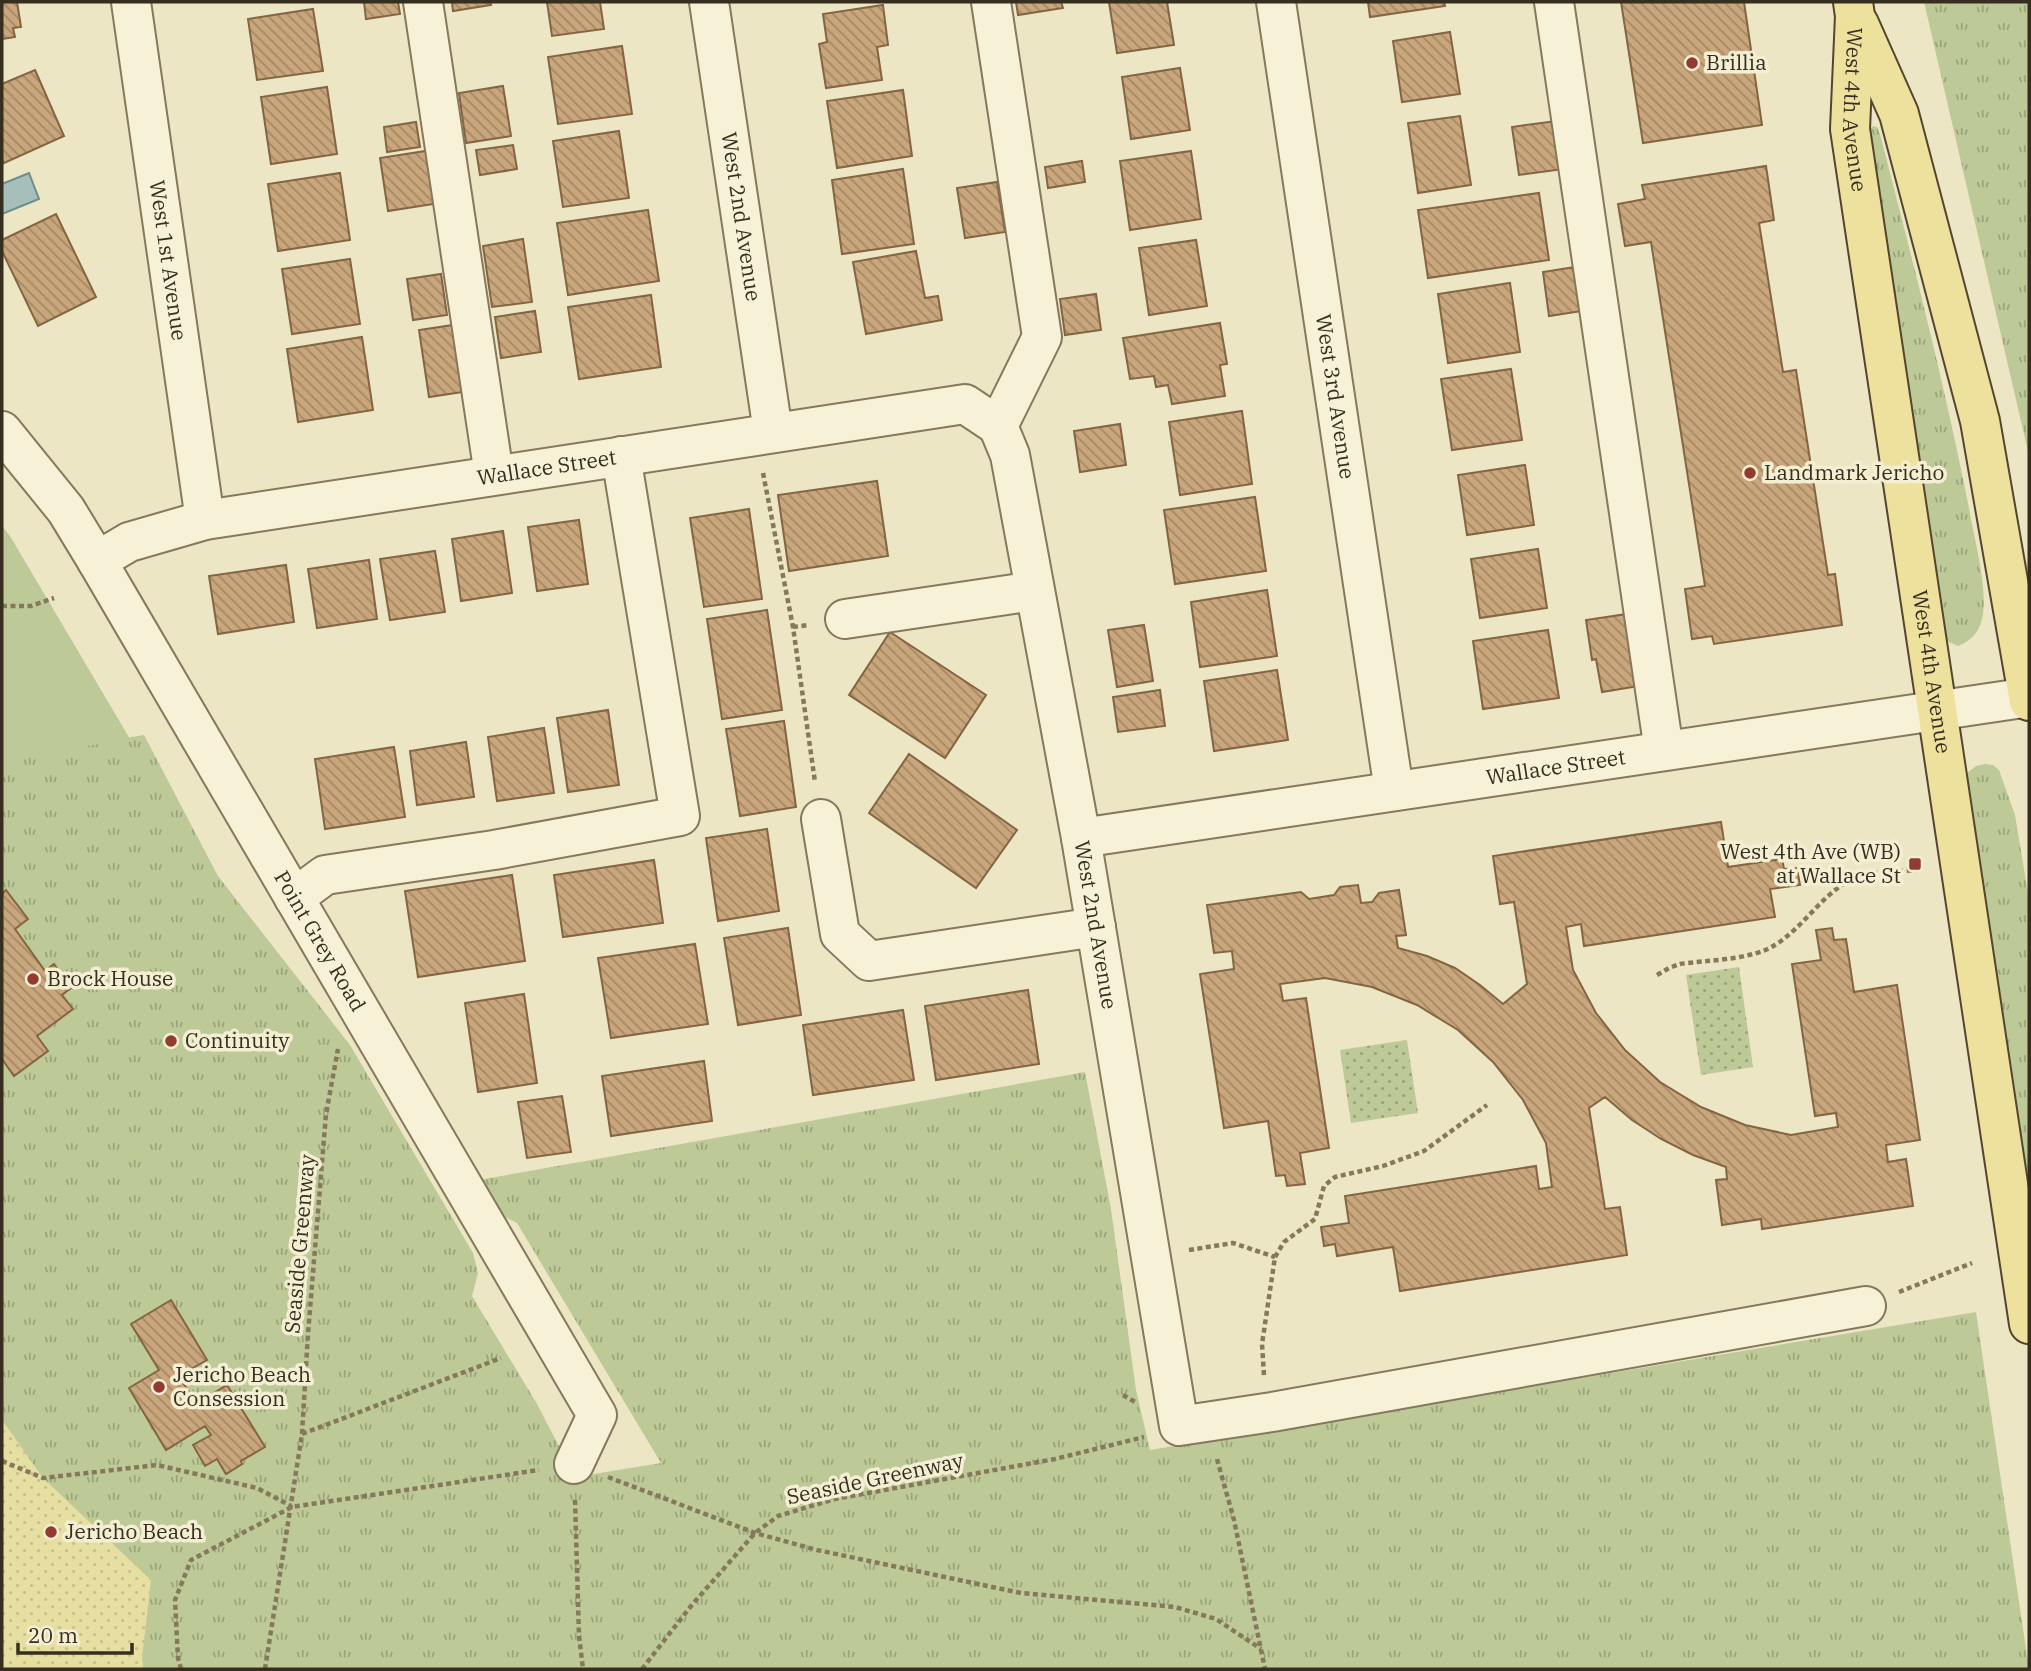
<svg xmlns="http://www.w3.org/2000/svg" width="2031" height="1671" font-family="'IBM Plex Serif',serif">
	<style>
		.grass { fill: url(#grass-tufts) }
		.sand { fill: url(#sand-dots) }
		.garden { fill: url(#garden-dots) }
		.pitch { fill: #bdca98 }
		.water { fill: #a6bfbb; stroke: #6d8d8a; stroke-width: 2 }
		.building { fill: url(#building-back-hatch); stroke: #846542; stroke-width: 2 }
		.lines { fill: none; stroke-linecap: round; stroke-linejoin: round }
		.minor-casing { stroke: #86785b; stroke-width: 42 }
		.major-casing { stroke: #54452f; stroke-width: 42 }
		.path { stroke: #86785b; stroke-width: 4.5; stroke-dasharray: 5 3.5; stroke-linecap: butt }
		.minor { stroke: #f7f2d7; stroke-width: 38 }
		.major { stroke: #eee09d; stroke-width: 38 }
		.poi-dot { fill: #923b2e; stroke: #f4efd3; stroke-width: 2.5 }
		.labels { text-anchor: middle; stroke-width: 7; stroke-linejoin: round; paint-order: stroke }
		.poi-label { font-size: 21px; fill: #362e1f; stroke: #f4efd3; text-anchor: start }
		.street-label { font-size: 21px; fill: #362e1f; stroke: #f4efd3 }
	</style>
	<defs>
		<pattern id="grass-tufts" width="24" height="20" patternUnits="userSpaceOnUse" patternTransform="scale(1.75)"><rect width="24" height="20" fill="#bdca98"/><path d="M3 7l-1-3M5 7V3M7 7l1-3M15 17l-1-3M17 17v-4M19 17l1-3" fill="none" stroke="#9aa47b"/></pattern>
		<pattern id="sand-dots" width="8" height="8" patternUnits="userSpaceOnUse" patternTransform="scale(1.75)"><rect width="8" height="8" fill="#e7dea2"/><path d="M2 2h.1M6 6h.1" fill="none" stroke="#c7bf8b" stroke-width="1.8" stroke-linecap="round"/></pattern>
		<pattern id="garden-dots" width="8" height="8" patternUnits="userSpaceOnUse" patternTransform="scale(1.75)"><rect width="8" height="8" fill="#bdca98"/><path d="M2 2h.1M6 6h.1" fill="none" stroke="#9aa47b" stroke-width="1.8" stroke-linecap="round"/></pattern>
		<pattern id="building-back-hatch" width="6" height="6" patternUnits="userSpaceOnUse" patternTransform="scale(1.75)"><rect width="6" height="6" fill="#c9a67c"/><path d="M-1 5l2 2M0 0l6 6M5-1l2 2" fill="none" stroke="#a48865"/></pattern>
	</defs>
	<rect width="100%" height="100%" fill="#ece6c4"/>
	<!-- grass -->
	<path class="grass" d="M1924,2H2029V456Z
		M1873,126L1877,127L1880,134C1912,258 1944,382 1969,508C1974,538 1989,591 1982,619C1979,632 1971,641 1958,646L1949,642L1944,635L1868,132Z
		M144,735L218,876L350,1045L473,1253L478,1273L472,1296L537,1404L575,1477L661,1463L517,1223L501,1215L479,1180L1085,1072L1111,1209L1136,1390L1150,1450L1976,1312L2029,1669H2V758Z
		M1985,764L1993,765L1999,770L2015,815L2029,899V1208L1967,785V773L1976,766Z"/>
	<!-- sand -->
	<path class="sand" d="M2,1420L43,1478L151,1580L142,1658L143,1669H2Z"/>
	<!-- garden -->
	<path class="garden" d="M1739,967L1753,1067L1701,1075L1686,975Z
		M1407,1040L1418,1113L1351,1123L1340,1050Z"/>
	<!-- pitch -->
	<path class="pitch" d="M2,526L10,536L130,739L2,760Z"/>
	<!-- water -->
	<path class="water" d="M29,173L39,199L2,214V184Z"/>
	<!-- building -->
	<path class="building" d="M2,2H17L21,27L13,28L15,37L2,39Z
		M364,2H398L400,14L366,19Z
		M452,2H490L491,5L453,11Z
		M547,2H600L604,29L552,36Z
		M1016,2H1061L1063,8L1018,15Z
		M1109,2H1167L1174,45L1117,53Z
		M1368,2H1444L1445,6L1370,17Z
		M1621,2H1744L1762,125L1643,143Z
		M883,5L888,45L877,47L882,80L826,88L819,44L827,42L823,14Z
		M313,9L323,71L257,80L248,19Z
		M1450,32L1460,94L1402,102L1393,41Z
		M622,46L632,114L558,124L548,57Z
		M1180,68L1190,130L1131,139L1122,77Z
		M35,70L64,136L2,164V84Z
		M503,86L511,136L466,143L459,93Z
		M327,87L337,154L271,164L261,97Z
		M903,90L912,156L837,168L827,101Z
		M1460,116L1471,185L1418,193L1408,123Z
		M1556,121L1564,169L1519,175L1512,127Z
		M416,122L420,147L387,152L384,127Z
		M619,131L629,198L563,207L553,141Z
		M513,145L517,169L480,175L476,150Z
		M432,150L440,203L388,211L380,158Z
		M1191,151L1201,219L1130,230L1120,161Z
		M1082,161L1085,182L1048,188L1045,167Z
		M1766,166L1774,220L1759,223L1783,372L1796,370L1828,575L1835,574L1842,625L1714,644L1712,636L1692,639L1685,589L1705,586L1651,242L1625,246L1618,204L1645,199L1642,185Z
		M903,169L914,244L842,254L832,180Z
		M340,173L350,240L278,251L268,184Z
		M997,182L1005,232L965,238L957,188Z
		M1539,193L1549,260L1428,278L1418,210Z
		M648,210L659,281L568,295L557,223Z
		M56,214L96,297L38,326L2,251V240Z
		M523,239L532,302L492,307L483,246Z
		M1196,240L1207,306L1149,315L1139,248Z
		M916,251L925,298L938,296L942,320L866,334L853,262Z
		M350,259L360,324L292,334L282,269Z
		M1575,267L1582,311L1549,316L1543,272Z
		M441,274L447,315L413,320L407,279Z
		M1510,283L1520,352L1448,363L1438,294Z
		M1096,294L1101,330L1065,335L1060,299Z
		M651,295L661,367L579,379L568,307Z
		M535,311L541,352L501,358L495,317Z
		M1220,323L1227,364L1220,365L1225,396L1172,404L1168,385L1156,387L1154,376L1130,379L1123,338Z
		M453,325L463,392L429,397L419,330Z
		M362,337L373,410L298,422L287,349Z
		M1511,369L1522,440L1452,450L1441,379Z
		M1242,411L1252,484L1180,495L1169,422Z
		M1120,424L1126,465L1080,472L1074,431Z
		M1525,465L1534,525L1467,535L1458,475Z
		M877,481L888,556L789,571L778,495Z
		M1255,497L1266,571L1175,584L1164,510Z
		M749,509L762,599L704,607L690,518Z
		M579,520L588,584L537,591L528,527Z
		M503,531L512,593L461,601L452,539Z
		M1538,549L1547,608L1480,618L1471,559Z
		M435,551L445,612L390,620L380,559Z
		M369,560L377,619L317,628L308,569Z
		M286,565L294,622L218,634L209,576Z
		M1267,590L1277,656L1200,667L1191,602Z
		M767,610L782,710L722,719L707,619Z
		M1627,614L1639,686L1602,692L1596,659L1592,660L1586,620Z
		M1144,625L1153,681L1117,687L1108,630Z
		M1548,630L1559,698L1483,709L1473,641Z
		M890,632L986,695L945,758L849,695Z
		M1277,670L1288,740L1214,751L1204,681Z
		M1160,690L1165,726L1118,732L1113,697Z
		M608,710L619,785L568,792L557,718Z
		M784,721L796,807L740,816L726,729Z
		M544,728L554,793L497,801L488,737Z
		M466,742L474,797L417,805L410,751Z
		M394,747L405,817L325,829L315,759Z
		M909,754L1017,830L976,888L869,813Z
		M1721,822L1728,867L1782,859L1784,869L1797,868L1800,885L1770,889L1775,917L1584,946L1581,924L1566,927L1573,970L1596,1013L1625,1050L1660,1082L1701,1107L1745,1125L1791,1135L1838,1127L1836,1113L1815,1116L1792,964L1821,960L1816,930L1832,928L1834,940L1846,939L1854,992L1897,985L1920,1140L1886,1145L1888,1162L1906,1159L1913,1206L1762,1229L1761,1219L1722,1225L1716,1180L1727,1179L1726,1167L1693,1155L1661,1139L1632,1120L1605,1097L1589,1108L1605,1209L1620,1207L1627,1255L1400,1291L1393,1247L1337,1256L1335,1244L1324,1246L1321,1227L1349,1223L1345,1196L1536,1166L1539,1189L1552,1187L1546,1143L1523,1100L1493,1062L1458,1030L1417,1005L1372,987L1325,978L1280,984L1283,1001L1306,998L1329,1148L1300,1153L1305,1184L1287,1186L1285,1175L1276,1176L1268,1121L1224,1128L1200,974L1234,969L1232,951L1214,953L1207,905L1301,892L1309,899L1334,895L1340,887L1358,885L1361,903L1372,902L1379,893L1399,890L1406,935L1396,936L1398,948L1427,956L1455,968L1480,985L1503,1004L1527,984L1514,902L1500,904L1493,856Z
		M767,829L779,911L718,921L706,838Z
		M654,860L663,923L563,937L554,875Z
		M512,875L525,961L418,977L405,891Z
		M6,890L28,919L15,929L45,971L54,964L71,988L62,995L73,1009L37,1036L48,1051L14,1076L2,1059V894Z
		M788,928L801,1015L738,1025L724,938Z
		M695,944L708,1024L611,1038L598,958Z
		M1028,990L1039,1064L936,1080L925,1006Z
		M524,994L537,1083L478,1092L465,1003Z
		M903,1010L914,1080L813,1095L803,1025Z
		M704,1061L712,1121L611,1136L602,1076Z
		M562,1096L571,1152L527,1158L518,1102Z
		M171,1300L207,1360L179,1376L196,1404L227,1385L265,1447L241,1461L242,1464L226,1474L217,1459L205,1466L193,1445L211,1435L205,1426L166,1450L129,1388L159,1370L131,1324Z"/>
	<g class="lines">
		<!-- minor casing -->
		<g class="minor-casing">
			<g id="minor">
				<path id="s1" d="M131,2L205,520"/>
				<path d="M423,2L494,475"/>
				<path id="s2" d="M709,2L773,432"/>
				<path d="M991,2L1042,337L998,426"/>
				<path id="s3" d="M1276,2L1394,791"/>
				<path d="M1554,2L1664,751"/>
				<path id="s4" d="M998,426L1010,455L1081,838L1179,1426L1272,1412L1866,1306"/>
				<path id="s5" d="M2,431L66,510L97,561L597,1415L574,1464"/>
				<path id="s6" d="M97,561L129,542L205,520L965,404L998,426"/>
				<path d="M845,619L1034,591"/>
				<path d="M821,819L840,934L869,961L1096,927"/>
				<path id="s7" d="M1081,838L2029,697"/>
				<path d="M294,898L325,875L494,850L680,816L621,456"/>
			</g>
		</g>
		<!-- major casing -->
		<g class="major-casing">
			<g id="major">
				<path id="s8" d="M1853,2L1855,16L1850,129L2029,1324"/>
				<path d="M1859,24L1899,114L1980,421L2029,701"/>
			</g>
		</g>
		<!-- path -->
		<path class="path" d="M763,473L793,627L815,782
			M2,606H31L54,598
			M793,627L809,625
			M1657,975L1669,968L1680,964C1707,960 1752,960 1775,945C1804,927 1821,895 1852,879C1869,870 1896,872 1916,870
			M1189,1250L1233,1243L1275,1257
			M1899,1292L1972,1263
			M1264,1375L1262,1344L1275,1257L1284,1242L1315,1219L1324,1186L1335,1177L1383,1166L1424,1151L1487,1105
			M1123,1395L1135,1402
			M302,1434L501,1358
			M1217,1459L1234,1520L1265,1669
			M2,1461L43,1478L157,1465L257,1488L291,1506
			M608,1477L755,1533L817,1550L1021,1593L1175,1607L1216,1619L1261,1649
			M575,1500L579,1636L583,1669
			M181,1669L178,1658L175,1600L191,1560L292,1507L539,1470
			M265,1669L302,1434L308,1334L326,1114L338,1049
			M642,1669L691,1606L755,1533L778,1516L835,1499L1055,1459L1144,1437"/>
		<!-- minor -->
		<use href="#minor" class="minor"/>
		<!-- major -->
		<use href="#major" class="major"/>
	</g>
	<!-- markers -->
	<g class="poi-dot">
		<circle cx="1692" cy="63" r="7"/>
		<circle cx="1750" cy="473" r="7"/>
		<rect x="1908" y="857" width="14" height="14" rx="3.5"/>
		<circle cx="33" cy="979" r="7"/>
		<circle cx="171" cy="1041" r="7"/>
		<circle cx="159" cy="1387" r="7"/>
		<circle cx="51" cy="1532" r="7"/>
	</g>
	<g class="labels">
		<!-- poi labels -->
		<g class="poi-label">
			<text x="1706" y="70">Brillia</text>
			<text x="1764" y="480">Landmark Jericho</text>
			<text x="1901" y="859" text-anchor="end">West 4th Ave (WB)<tspan x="1901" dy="24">at Wallace St</tspan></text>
			<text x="47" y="986">Brock House</text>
			<text x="185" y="1048">Continuity</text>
			<text x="173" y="1382">Jericho Beach<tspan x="173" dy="24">Consession</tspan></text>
			<text x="65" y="1539">Jericho Beach</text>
		</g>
		<!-- street labels -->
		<g class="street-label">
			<text dy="7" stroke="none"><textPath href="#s8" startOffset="108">West 4th Avenue</textPath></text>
			<text dy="7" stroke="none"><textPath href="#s2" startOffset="217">West 2nd Avenue</textPath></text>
			<text dy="7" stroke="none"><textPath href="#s1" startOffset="261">West 1st Avenue</textPath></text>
			<text dy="7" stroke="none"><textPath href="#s3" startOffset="399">West 3rd Avenue</textPath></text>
			<text dy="7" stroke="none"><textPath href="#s6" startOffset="462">Wallace Street</textPath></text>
			<text dy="7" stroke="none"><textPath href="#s8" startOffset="676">West 4th Avenue</textPath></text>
			<text dy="7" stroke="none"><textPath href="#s7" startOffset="480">Wallace Street</textPath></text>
			<text dy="7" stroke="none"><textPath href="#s4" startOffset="509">West 2nd Avenue</textPath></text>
			<text dy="7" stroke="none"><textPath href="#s5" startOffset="602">Point Grey Road</textPath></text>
			<text transform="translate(300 1244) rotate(-85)" y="7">Seaside Greenway</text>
			<text transform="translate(875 1479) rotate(-12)" y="7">Seaside Greenway</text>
		</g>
	</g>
	<!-- border -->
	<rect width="2031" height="1671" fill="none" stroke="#362e1f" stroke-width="7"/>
	<!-- scale -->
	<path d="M18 1643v10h114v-10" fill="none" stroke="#362e1f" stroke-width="3.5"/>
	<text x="28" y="1643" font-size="21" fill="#362e1f" stroke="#f4efd3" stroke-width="5" paint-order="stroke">20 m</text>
</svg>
